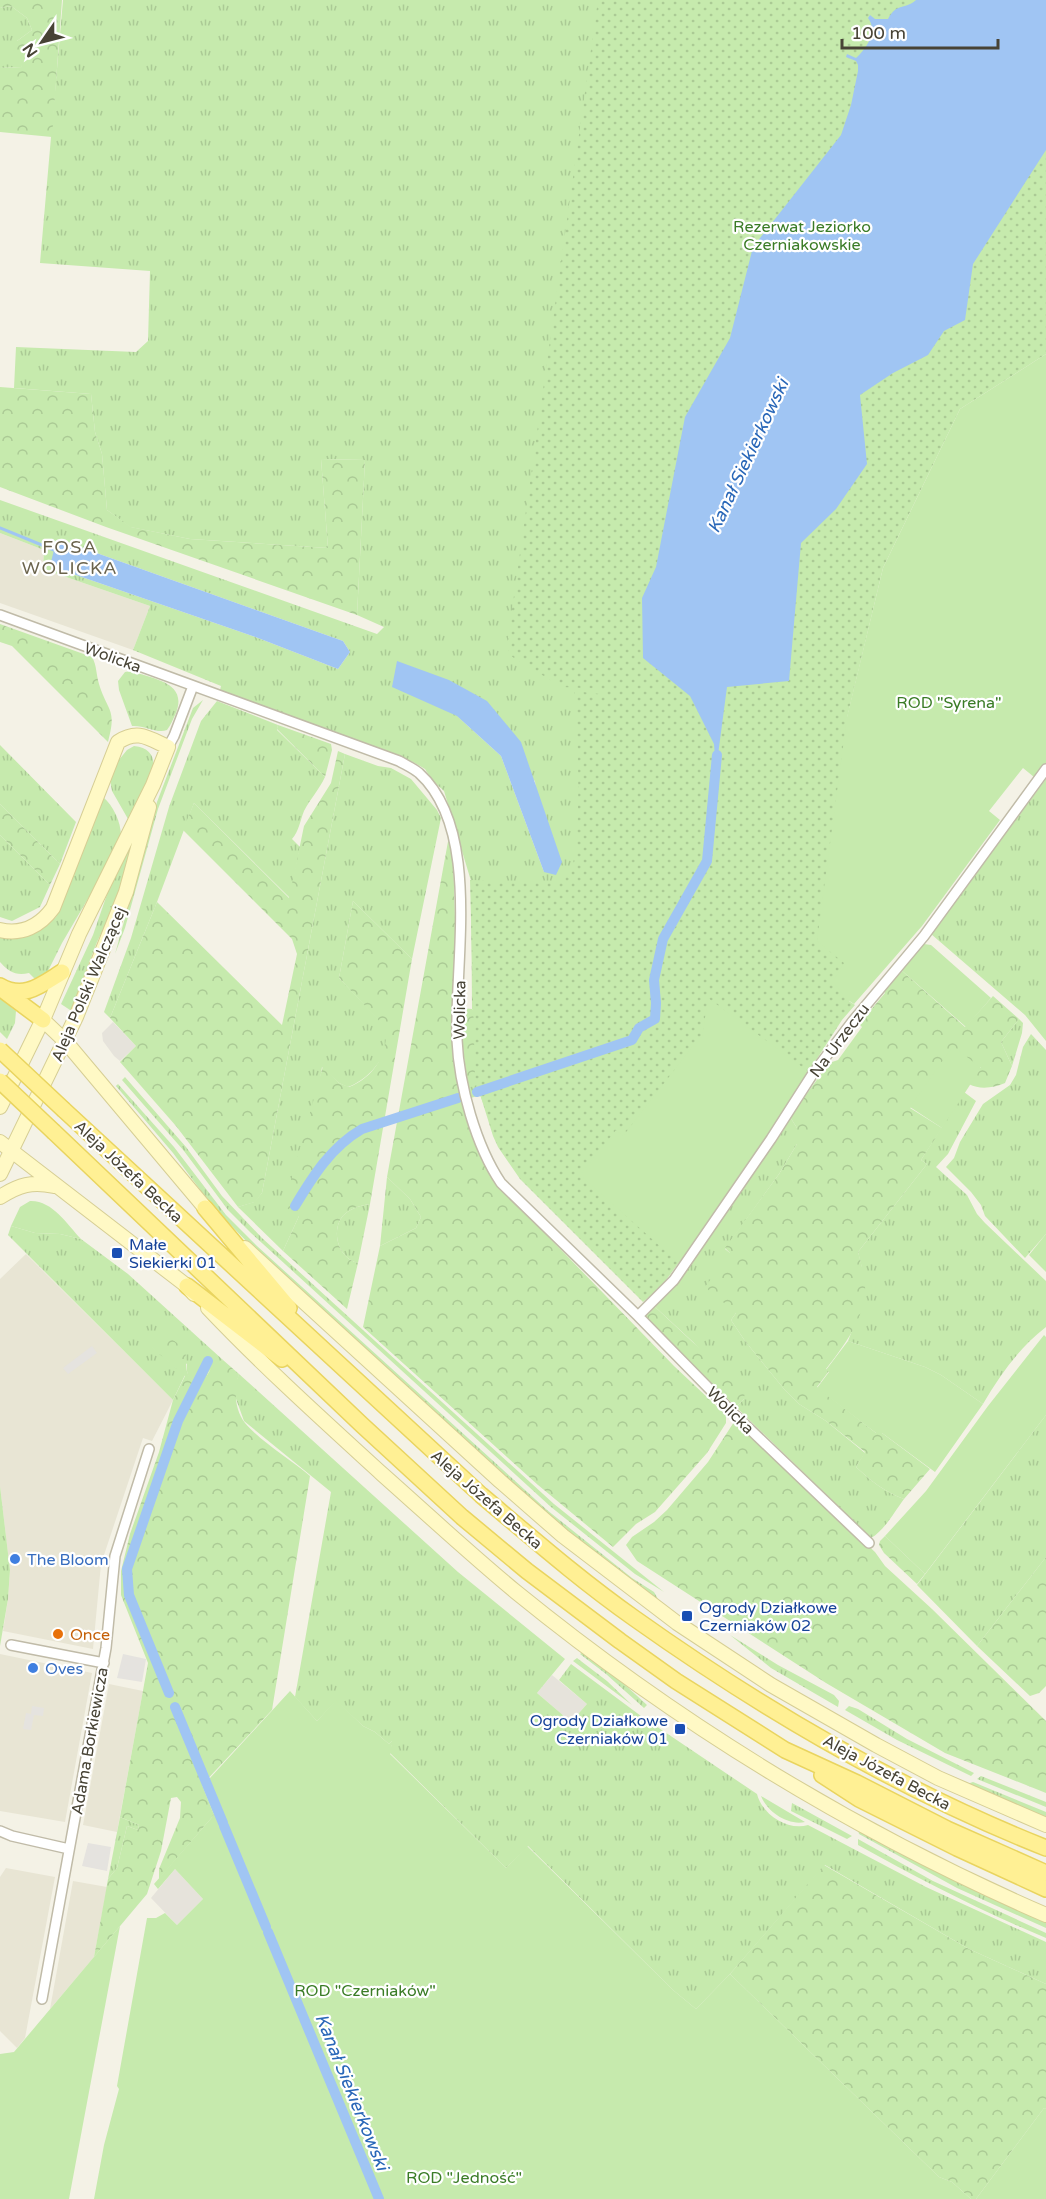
<svg xmlns="http://www.w3.org/2000/svg" width="1046" height="2199" font-family="'Varela Round',sans-serif">
	<style>
		.residential { fill: #e8e5d4 }
		.industrial { fill: #e6e3db }
		.grass { fill: url(#grass-tufts); fill-rule: evenodd }
		.forest { fill: url(#forest-crowns) }
		.park { fill: url(#park-dots) }
		.garden { fill: #c6eaad }
		.parking { fill: #e5e3df }
		.water { fill: #a0c5f3 }
		.lines { fill: none; stroke-linecap: round; stroke-linejoin: round }
		.stream { stroke: #a0c5f3; stroke-width: 3 }
		.canal { stroke: #a0c5f3; stroke-width: 10 }
		.street-casing { stroke: #c0bba8; stroke-width: 12 }
		.secondary-casing { stroke: #d6ce94; stroke-width: 16 }
		.primary-casing { stroke: #e9d45f; stroke-width: 18 }
		.street { stroke: #fff; stroke-width: 9 }
		.secondary { stroke: #fff9c5; stroke-width: 14 }
		.primary { stroke: #fff094; stroke-width: 15 }
		.primary-bridge-casing { stroke: #e9d45f; stroke-width: 18; stroke-linecap: butt }
		.primary-bridge { stroke: #fff094; stroke-width: 15 }
		.transit-dot { fill: #1a4fb4; stroke: #fff; stroke-width: 2 }
		.shop-dot { fill: #3f7fe0; stroke: #fff; stroke-width: 2 }
		.food-dot { fill: #e8710a; stroke: #fff; stroke-width: 2 }
		.labels { text-anchor: middle; stroke-width: 4.5; stroke-linejoin: round; paint-order: stroke }
		.park-label { font-size: 16px; fill: #3a7c26; stroke: #fff }
		.street-label { font-size: 16px; fill: #474335; stroke: #fff }
		.transit-label { font-size: 16px; fill: #164399; stroke: #fff; text-anchor: start }
		.shop-label { font-size: 16px; fill: #366cbe; stroke: #fff; text-anchor: start }
		.food-label { font-size: 16px; fill: #c56008; stroke: #fff; text-anchor: start }
		.water-label { font-size: 18px; font-style: italic; fill: #2967b8; stroke: #fff }
		.neighbourhood-label { font-size: 18px; letter-spacing: 1.5px; fill: #6a634c; stroke: #fff }
	</style>
	<defs>
		<pattern id="grass-tufts" width="24" height="20" patternUnits="userSpaceOnUse" patternTransform="scale(1.5)"><rect width="24" height="20" fill="#c6eaad"/><path d="M3 7l-1-3M5 7V3M7 7l1-3M15 17l-1-3M17 17v-4M19 17l1-3" fill="none" stroke="#abca95"/></pattern>
		<pattern id="forest-crowns" width="20" height="18" patternUnits="userSpaceOnUse" patternTransform="scale(1.5)"><rect width="20" height="18" fill="#c6eaad"/><path d="M2 6a3 3 0 1 1 6 0M12 15a3 3 0 1 1 6 0" fill="none" stroke="#abca95"/></pattern>
		<pattern id="park-dots" width="8" height="8" patternUnits="userSpaceOnUse" patternTransform="scale(1.5)"><rect width="8" height="8" fill="#c6eaad"/><path d="M2 2h.1M6 6h.1" fill="none" stroke="#abca95" stroke-width="1.8" stroke-linecap="round"/></pattern>
	</defs>
	<rect width="100%" height="100%" fill="#f4f2e6"/>
	<!-- residential -->
	<path class="residential" d="M0,533L44,550L43,569L150,606L133,650L0,603Z
		M26,1254L173,1400L152,1441L143,1438L101,1564L93,1649L3,1631L8,1599L10,1570L0,1486V1279Z
		M0,1654L92,1673L65,1822L0,1811Z
		M109,1684L143,1691L117,1832L83,1825Z
		M6,1868L55,1877L25,2038L17,2048L0,2031V1877Z
		M73,1881L107,1887L94,1957L50,2009Z"/>
	<!-- industrial -->
	<path class="industrial" d="M113,1022L136,1046L120,1061L114,1056L103,1041L102,1033Z
		M552,1675L587,1704L571,1722L537,1693Z
		M175,1869L203,1899L177,1925L151,1898Z"/>
	<!-- grass -->
	<path class="grass" d="M63,0H874L612,931L487,1113L480,1095L471,1098L468,1088L475,1068V1055L491,1022L472,1009L471,881L444,791L432,780L425,769L413,762L220,690L221,686L133,650L150,606L43,569L44,550L0,533V500L377,634L384,627L357,615L365,460L321,459L328,548L190,539L130,527L107,510L102,454L95,432L91,394L14,388L16,347L136,352L148,341L150,271L40,263ZM63,541L343,641L350,652L338,669L258,638L50,566ZM457,716L535,781L544,872L501,756Z
		M11,6L27,18L32,30L17,41L22,67L0,68V8Z
		M131,671C153,679 188,682 176,713C173,719 171,725 167,730C157,734 144,725 132,726L119,690L118,681L125,672Z
		M203,700L192,719L158,809L125,928L115,954L157,802L193,708Z
		M217,701L278,725L277,730L325,777C319,790 310,799 304,811C300,821 299,831 292,839L300,847L290,898L194,803L157,902L110,1018L104,1012L131,938L169,807L201,721Z
		M0,745L76,822L60,864L0,804Z
		M134,746C174,750 142,801 133,821L128,819L112,791L110,780L118,761L127,750Z
		M345,754L378,766L391,768L411,779L437,810L441,818L412,959L353,901L339,978L387,1028C387,1033 388,1039 387,1043C384,1062 365,1081 348,1087L339,1083L322,1067L299,1216L283,1251L238,1207L254,1202L262,1193Z
		M1046,779V1041L1025,1015L931,934Z
		M103,797C115,807 124,828 120,844L62,943L45,977L36,980L29,973C16,976 9,972 0,962V936C22,944 41,931 56,917Z
		M138,828L115,905L97,942L72,1008L70,1010L61,1004L93,935L114,874Z
		M0,835L50,885L40,907L12,921L0,917Z
		M0,998L16,1011L15,1023L7,1039L0,1032Z
		M1019,1019L1023,1023L1022,1033L1012,1066L1001,1042Z
		M1031,1034L1046,1050V1234L1025,1258L985,1216L981,1205L971,1192L946,1167L954,1158L960,1142L983,1104L1010,1085L1016,1075L1023,1047Z
		M125,1077L186,1147L222,1196L262,1238L554,1504L664,1592L635,1574L551,1507L251,1233L228,1210L184,1151L122,1080Z
		M118,1084L174,1147L226,1215L257,1246L547,1510L632,1578L654,1592L658,1599L641,1590L532,1502L259,1254L212,1206L173,1153L116,1086Z
		M964,1092L976,1101L948,1154L936,1167L967,1195L977,1214L985,1223L1046,1281V1327C1019,1348 1000,1375 983,1404L941,1375L925,1367L848,1341L861,1308L862,1268L858,1252L927,1164L921,1160Z
		M790,1117L797,1128V1144L779,1174L725,1249L730,1253L736,1313L731,1320L745,1341L784,1389L799,1404L826,1421L865,1453L856,1467C871,1481 885,1492 904,1499C895,1511 884,1531 871,1538L736,1407L744,1399L693,1342L653,1305L690,1266Z
		M387,1177L410,1199L421,1217L416,1228L380,1246Z
		M370,1204L358,1263C340,1259 332,1236 340,1220C346,1209 359,1206 370,1204Z
		M11,1226L35,1233L60,1234L81,1239L128,1274L223,1360L209,1371L205,1380L199,1384C189,1379 186,1376 187,1364L151,1346L185,1375L173,1400L8,1235Z
		M239,1374L458,1572L565,1659L537,1693L571,1722L587,1704L559,1680L571,1664L641,1716L757,1794C762,1814 787,1831 808,1825L926,1887L1046,1942V1984L969,1949L825,1865L730,1974L696,2009L673,1990L528,1846L506,1868L390,1753L392,1741L389,1744L375,1732L363,1726L336,1701L317,1721L295,1697L331,1492L244,1421L235,1396V1385Z
		M1046,1415V1557L977,1646L917,1585Z
		M0,1486L10,1570L8,1599L0,1646Z
		M730,1635L778,1665L834,1695L839,1701L838,1707L771,1668Z
		M583,1652L611,1672L647,1705L644,1708L606,1674L580,1654Z
		M577,1658L607,1681L632,1705L573,1661Z
		M849,1706L858,1709L907,1739L974,1773L971,1776L897,1740L845,1710Z
		M981,1776L1046,1802V1807L977,1779Z
		M973,1782L1046,1812V1819L967,1784Z
		M761,1796L805,1822C788,1826 767,1812 761,1796Z
		M792,1803L852,1836L847,1839L791,1811Z
		M120,1817L139,1825L138,1830L127,1826L117,1868L108,1879Z
		M858,1829L1046,1920V1928L957,1888L859,1834Z
		M858,1839L933,1881L1046,1933V1938C981,1911 919,1879 858,1845Z"/>
	<!-- forest -->
	<path class="forest" d="M0,0H62L52,137L0,132V68L22,67L15,55L17,41L32,30L27,18L11,6L0,8Z
		M0,387L91,394L95,432L102,454L107,510L131,527L190,539L328,548L321,459L365,460L357,615L106,527L0,487Z
		M0,624L92,657C97,666 96,674 99,684C108,713 117,708 108,742L12,646L0,642Z
		M278,725L331,744L332,750L325,777L277,729Z
		M338,751L345,754L262,1193L255,1202L238,1207L176,1126L120,1062L136,1046L110,1018L157,902L282,1025L297,954L292,939L183,830L194,803L289,898L304,826L331,783Z
		M0,804L60,864L50,885L0,835Z
		M449,836L453,853L456,950L452,1035L461,1093L469,1125L503,1190L674,1366L726,1415V1423L707,1453L655,1512L636,1524L613,1547L538,1485L363,1327L380,1246L416,1228L421,1217L410,1199L387,1177Z
		M353,901L412,959L370,1204C359,1206 346,1209 340,1220C332,1236 340,1259 358,1263L347,1309L283,1251L299,1216L284,1206L323,1066L339,1083L349,1087C374,1077 388,1054 386,1028L339,978Z
		M900,969L965,1027L993,996L1019,1019L1001,1042L1012,1066L1005,1083C993,1088 980,1090 969,1084L981,1067L910,1108L942,1128L921,1160L927,1164L858,1252C861,1262 864,1274 865,1285C867,1316 844,1346 826,1369L829,1371L817,1387L876,1433H882L930,1469L904,1499C885,1492 871,1481 856,1467L865,1452L826,1421L799,1404L784,1389L745,1341L731,1320L736,1313L705,1287L730,1253L725,1248L779,1174L797,1144V1128L790,1117L829,1063L838,1060L862,1027L859,1024L885,993L883,990Z
		M462,1008L472,1009L491,1022L475,1056L477,1085L468,1088L463,1049Z
		M653,1305L745,1391L744,1399L736,1407L643,1316Z
		M163,1336C205,1351 171,1369 199,1384C207,1379 209,1370 215,1362L218,1363L223,1360L239,1374C234,1389 234,1409 245,1423C260,1441 291,1460 310,1476L272,1710L202,1785L214,1815L159,1879V1869L180,1818L181,1802L177,1797L171,1798L161,1851L147,1894L94,1957L108,1879L117,1868L127,1826L138,1830L139,1825L120,1817L148,1663L121,1595V1571L130,1534L159,1452L173,1400L185,1376L150,1346Z
		M734,1422L875,1552L885,1566L932,1609L1046,1721V1793L945,1753L826,1683L637,1561L626,1545L632,1537L654,1522L667,1510L708,1462Z
		M885,1536L925,1574L917,1584L884,1553L879,1545L880,1541Z
		M1046,1557V1686L1039,1693L1030,1696L977,1646Z
		M824,1865L969,1949L1046,1984V2109L1044,2108L976,2199H971L952,2182L939,2177L730,1974Z"/>
	<!-- park -->
	<path class="park" d="M598,0H1046V354L960,409L883,568L847,718L845,963L849,1001L855,1005L842,1020L739,1180L661,1287L643,1302L520,1179L498,1147L493,1136L475,1078L470,880L553,883C559,881 565,879 569,874C583,856 578,719 574,691L600,694L604,689L562,687L514,658L510,655L507,645Z"/>
	<!-- garden -->
	<path class="garden" d="M1046,354V763L1034,777L1023,768L989,811L1000,820L922,926L854,1004L845,998L833,981L844,963L817,941L847,717L883,568L960,409Z
		M924,944L931,945L991,998L966,1027L900,969Z
		M708,998L809,1072L770,1134L680,1264L580,1175L616,1130L623,1136L693,1046L695,1047L702,1037Z
		M953,1046L981,1068L942,1128L910,1107Z
		M30,1201C52,1200 67,1224 81,1239L60,1234L35,1233L11,1226L20,1207Z
		M1046,1234V1272L1029,1255Z
		M1044,1335L1046,1337V1415L925,1574L885,1536L926,1491L988,1406Z
		M848,1341L925,1367L941,1375L983,1404L935,1472L882,1433H876L817,1388L829,1372L826,1370Z
		M290,1691L317,1721L336,1700L363,1726L375,1732L389,1744L392,1741L394,1743L391,1746L394,1748L390,1754L506,1868L527,1846L673,1990L696,2009L730,1974L939,2177L952,2182L971,2199H94L104,2145L119,2089L117,2086L147,1918H156L165,1913L177,1925L203,1899L175,1869L158,1889L154,1884L214,1815L202,1785L210,1778Z
		M120,1926L69,2199H0V2054L14,2052Z
		M1044,2108L1046,2109V2199H976Z"/>
	<!-- parking -->
	<path class="parking" d="M92,1346L97,1353L68,1374L63,1368Z
		M123,1654L146,1659L142,1682L117,1678Z
		M32,1706L44,1708L43,1716L34,1715L31,1730L23,1729L26,1713L31,1714Z
		M88,1843L111,1847L107,1871L82,1866Z"/>
	<!-- water -->
	<path class="water" d="M916,0H1046V150L973,264L965,320L944,331L928,355L893,373L860,395L867,464L836,509L801,543L789,681L727,687L716,770L714,744L690,696L643,658L642,598L656,567L685,417L730,338L753,247L841,135L851,105L858,71V65L856,61L846,57L847,54L856,58C867,48 878,31 868,18L870,15L875,19H888C897,2 905,10 916,0Z
		M63,541L343,641L350,652L338,669L258,638L50,566L54,550Z
		M397,661L449,680L487,701L521,742L562,862L556,875L544,872L501,756L457,716L392,687Z"/>
	<g class="lines">
		<!-- stream -->
		<path class="stream" d="M0,528L54,550"/>
		<!-- canal -->
		<path class="canal" d="M477,1092L632,1040L639,1028L655,1019L656,1003L654,980L663,939L707,861L717,755
			M295,1206C313,1176 331,1147 362,1129L458,1098
			M169,1693L129,1595L127,1569L178,1421L208,1361
			M175,1707L223,1823
			M224,1826L266,1927
			M268,1932L379,2199"/>
		<!-- street casing -->
		<g class="street-casing">
			<path id="street" d="M0,615L399,761C406,765 413,768 419,773C482,830 454,963 457,1040C459,1085 476,1146 501,1183L638,1316L734,1414L869,1543
				M168,747L174,736L193,686
				M638,1316L674,1280L771,1139L812,1075L852,1022L924,936L1046,769
				M11,1645L104,1663
				M0,1831L12,1836L69,1849
				M42,1999L106,1648L115,1556L149,1449"/>
		</g>
		<!-- secondary casing -->
		<g class="secondary-casing">
			<path id="secondary" d="M0,930C22,935 40,926 53,908L118,742C138,729 148,738 168,747L153,785L79,934L45,1015L0,1107
				M43,1020L65,1041L212,1216
				M0,1142L187,1286L194,1294
				M0,1174L76,1017L126,892L149,807
				M0,1197C19,1185 32,1181 54,1186
				M245,1248L500,1481L563,1536L677,1623L771,1685L876,1745L938,1778L1046,1825
				M208,1308C263,1366 323,1420 382,1474C426,1513 470,1554 516,1592C677,1723 855,1832 1046,1915"/>
		</g>
		<!-- primary casing -->
		<g class="primary-casing">
			<path id="primary" d="M0,986C24,1000 41,985 62,972
				M4,991L43,1020
				M64,1110L481,1495C531,1537 580,1580 634,1618C762,1709 900,1790 1046,1848
				M54,1132L362,1425L462,1517L527,1571L620,1641L676,1681L785,1750L857,1783L947,1829L1046,1873
				M205,1208L289,1308
				M187,1286L282,1359
				M822,1775L859,1799L957,1848L1046,1889"/>
		</g>
		<!-- street -->
		<use href="#street" class="street"/>
		<!-- secondary -->
		<use href="#secondary" class="secondary"/>
		<!-- primary -->
		<use href="#primary" class="primary"/>
		<!-- primary-bridge casing -->
		<g class="primary-bridge-casing">
			<path id="primary-bridge" d="M0,1050L64,1110
				M0,1081L54,1132"/>
		</g>
		<!-- primary-bridge -->
		<use href="#primary-bridge" class="primary-bridge"/>
	</g>
	<!-- markers -->
	<g class="transit-dot">
		<rect x="111" y="1247" width="12" height="12" rx="3"/>
		<rect x="681" y="1610" width="12" height="12" rx="3"/>
		<rect x="674" y="1723" width="12" height="12" rx="3"/>
	</g>
	<g class="shop-dot">
		<circle cx="15" cy="1559" r="6"/>
		<circle cx="33" cy="1668" r="6"/>
	</g>
	<circle class="food-dot" cx="58" cy="1634" r="6"/>
	<g class="labels">
		<!-- park labels -->
		<g class="park-label">
			<text x="802" y="232">Rezerwat Jeziorko<tspan x="802" dy="18">Czerniakowskie</tspan></text>
			<text x="949" y="708">ROD "Syrena"</text>
			<text x="365" y="1996">ROD "Czerniaków"</text>
			<text x="464" y="2183">ROD "Jedność"</text>
		</g>
		<!-- street labels -->
		<g class="street-label">
			<text transform="translate(113 657) rotate(20)" y="6">Wolicka</text>
			<text transform="translate(88 984) rotate(-67)" y="6">Aleja Polski Walczącej</text>
			<text transform="translate(459 1010) rotate(-89)" y="6">Wolicka</text>
			<text transform="translate(839 1040) rotate(-53)" y="6">Na Urzeczu</text>
			<text transform="translate(129 1171) rotate(43)" y="6">Aleja Józefa Becka</text>
			<text transform="translate(731 1410) rotate(45)" y="6">Wolicka</text>
			<text transform="translate(487 1499) rotate(41)" y="6">Aleja Józefa Becka</text>
			<text transform="translate(89 1741) rotate(-80)" y="6">Adama Borkiewicza</text>
			<text transform="translate(887 1772) rotate(28)" y="6">Aleja Józefa Becka</text>
		</g>
		<!-- transit labels -->
		<g class="transit-label">
			<text x="129" y="1250">Małe<tspan x="129" dy="18">Siekierki 01</tspan></text>
			<text x="699" y="1613">Ogrody Działkowe<tspan x="699" dy="18">Czerniaków 02</tspan></text>
			<text x="668" y="1726" text-anchor="end">Ogrody Działkowe<tspan x="668" dy="18">Czerniaków 01</tspan></text>
		</g>
		<!-- shop labels -->
		<g class="shop-label">
			<text x="27" y="1565">The Bloom</text>
			<text x="45" y="1674">Oves</text>
		</g>
		<!-- food labels -->
		<g class="food-label">
			<text x="70" y="1640">Once</text>
		</g>
		<!-- water labels -->
		<g class="water-label">
			<text transform="translate(748 456) rotate(-65)" y="6">Kanał Siekierkowski</text>
			<text transform="translate(352 2092) rotate(68)" y="6">Kanał Siekierkowski</text>
		</g>
		<!-- neighbourhood labels -->
		<g class="neighbourhood-label">
			<text x="70" y="553">FOSA<tspan x="70" dy="21">WOLICKA</tspan></text>
		</g>
	</g>
	<!-- north arrow -->
	<g transform="translate(42 42) rotate(235)" stroke="#ffffff" stroke-width="4.5" paint-order="stroke">
	<path d="M0-4.5L10 22L0 15L-10 22Z" fill="#474335"/>
	<text y="-9" font-size="16" font-weight="bold" text-anchor="middle" fill="#474335">N</text>
	</g>
	<!-- scale -->
	<path d="M842 39v9h156v-9" fill="none" stroke="#474335" stroke-width="3"/>
	<text x="851" y="39" font-size="18" fill="#474335" stroke="#ffffff" stroke-width="4.5" paint-order="stroke">100 m</text>
</svg>
